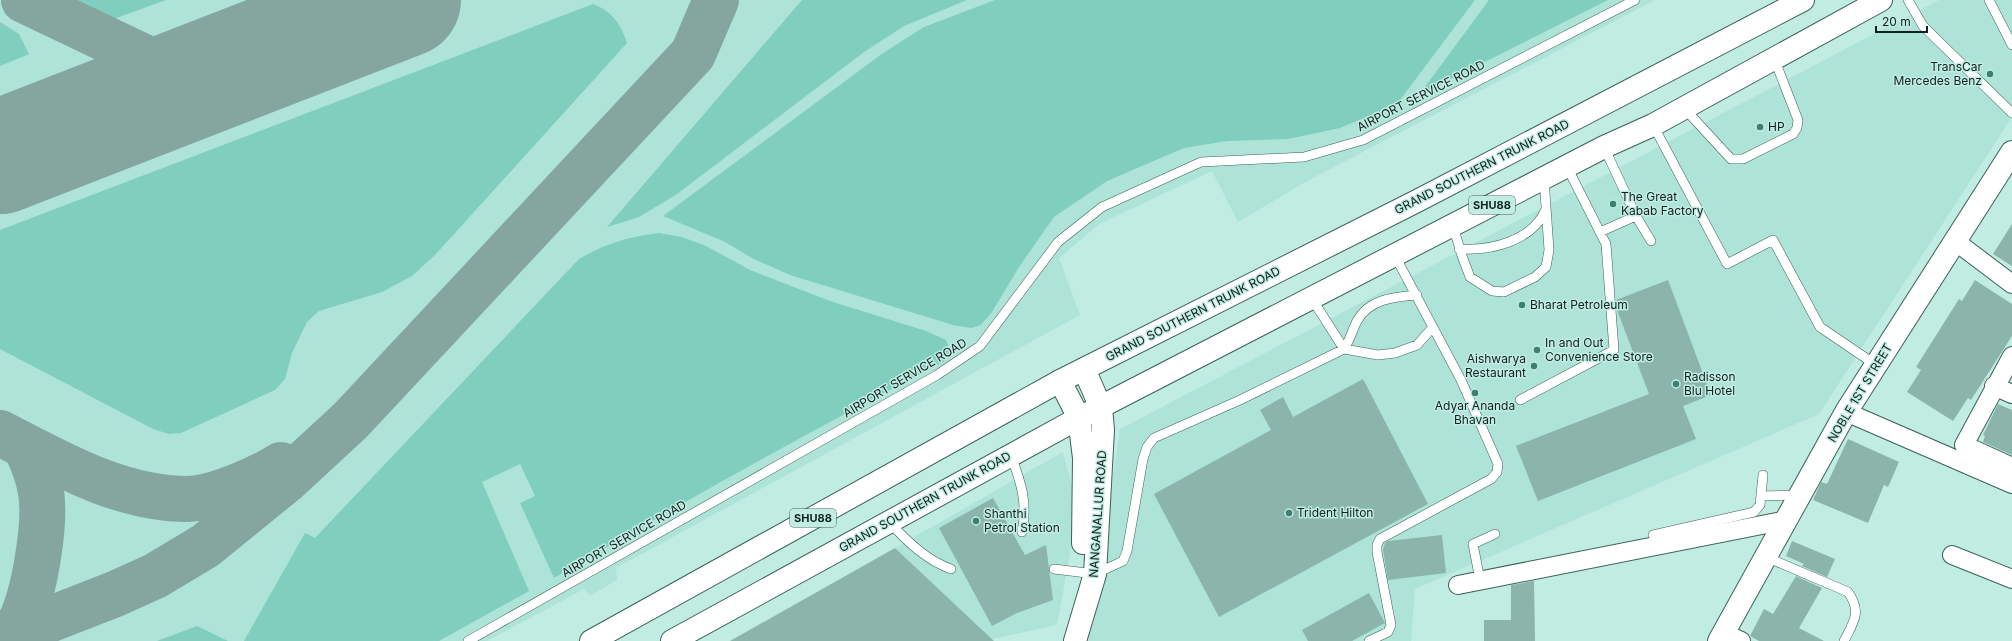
<svg xmlns="http://www.w3.org/2000/svg" width="2012" height="641" font-family="Inter,sans-serif">
	<style>
		.built { fill: #aee3d7 }
		.green { fill: #80cebd }
		.lines { fill: none; stroke-linecap: round; stroke-linejoin: round }
		.taxiway { stroke: #84a69e; stroke-width: 46 }
		.runway { stroke: #84a69e; stroke-width: 114 }
		.building { fill: #8bb5ab }
		.service-casing { stroke: #3a6259; stroke-width: 10 }
		.minor-casing { stroke: #3a6259; stroke-width: 20 }
		.tertiary-casing { stroke: #3a6259; stroke-width: 24 }
		.primary-casing { stroke: #3a6259; stroke-width: 24 }
		.service { stroke: #fff; stroke-width: 9 }
		.minor { stroke: #fff; stroke-width: 18 }
		.tertiary { stroke: #fff; stroke-width: 22 }
		.primary { stroke: #fff; stroke-width: 22 }
		.poi-dot { fill: #3c8072; stroke: #c1ece2; stroke-width: 1.5 }
		.labels { text-anchor: middle; stroke-width: 3; stroke-linejoin: round; paint-order: stroke }
		.shield { fill: #c1ece2; stroke: #465e59; stroke-width: 1 }
		.shield-label { font-size: 11px; font-weight: bold; fill: #11211e }
		.poi-label { font-size: 12px; fill: #11211e; stroke: #c1ece2; text-anchor: start }
		.street-label { font-size: 12px; fill: #11211e; stroke: #c1ece2 }
	</style>
	<rect width="100%" height="100%" fill="#c1ece2"/>
	<!-- built -->
	<path class="built" d="M0,0H1655L1307,181L1238,222L1212,171L1099,224L1059,258L1080,315L616,568L617,580L590,596L584,589L487,641H0Z
		M1939,0H2012V117L1819,414L1415,589L1411,641H1088L1120,429Z
		M1063,452L1078,509L1057,625L992,639L895,548Z"/>
	<!-- green -->
	<path class="green" d="M52,0H166L108,21L93,19Z
		M802,0H967L904,26L864,52L677,194L639,217L607,227Z
		M995,0H1475L1397,104L1340,128L1288,139L1227,141L1184,148L1107,181L1054,217L1019,267L992,312L981,325L971,328L953,325L790,275L754,259L723,241L663,216L883,53L924,27Z
		M1489,0H1608L1419,95Z
		M593,4C612,11 621,24 627,43L435,255L412,276L382,292L319,311L307,322L292,353L285,379L275,390L181,433L169,434L153,429L0,349V230Z
		M0,22L19,34L29,54L0,66Z
		M659,233L682,237L706,246L750,270L830,301L926,331L946,340L951,352L945,361C812,430 683,502 554,578L520,503L535,496L520,464L482,482L529,591L439,641H244L305,533L315,538L579,259C607,243 628,237 659,233Z
		M197,626L228,641H157Z"/>
	<g class="lines">
		<!-- taxiway -->
		<path class="taxiway" d="M24,0L196,82
			M0,433C59,463 119,499 188,499C214,498 259,479 281,465
			M12,635C15,629 20,623 23,616C35,587 46,523 41,492C38,475 33,461 25,446
			M0,639L115,594L155,576L205,546L285,481L350,421L693,54L716,0"/>
		<!-- runway -->
		<path class="runway" d="M0,157L404,0"/>
	</g>
	<!-- building -->
	<path class="building" d="M2012,224V266L1993,254Z
		M1668,280L1711,395L1683,406L1696,439L1538,501L1516,446L1649,394L1617,310L1616,300Z
		M1975,280L2012,304V336L1971,400L1968,398L1953,421L1907,392L1921,370L1916,367L1959,299L1962,301Z
		M1363,379L1428,504L1219,617L1154,494L1271,430L1260,410L1283,397L1293,417Z
		M1998,404L2012,410V455L1983,442L1985,436L1983,435Z
		M1848,439L1899,462L1888,487L1884,485L1868,523L1813,500L1821,482L1827,484Z
		M993,498L1025,555L1046,545L1053,600L1017,613L992,626L939,528Z
		M1442,535L1446,573L1388,580L1383,550L1385,543L1388,541Z
		M1792,541L1835,559L1827,577L1802,566L1804,564L1786,556Z
		M895,548L994,641H730Z
		M1796,576L1822,588L1799,628L1824,641H1759L1750,636L1764,609L1773,614Z
		M1534,581L1535,641H1484V620H1511V585Z
		M1369,593L1385,623L1352,641H1308L1302,630Z"/>
	<g class="lines">
		<!-- service casing -->
		<g class="service-casing">
			<path id="service" d="M1908,0L1923,26L2012,113
				M1989,0L2012,45
				M1684,108L1731,159H1743L1793,134L1797,128L1798,120L1774,58
				M1653,125L1727,264L1773,240L1820,327L1876,365
				M1636,216L1651,241
				M1453,226L1462,256L1470,277L1492,291L1504,292L1535,277L1546,267L1549,250L1544,178
				M1600,232L1636,216L1604,147
				M1459,249C1491,251 1533,241 1546,209
				M1312,299L1344,349L1378,355L1395,353L1417,345L1433,327
				M1520,400L1614,350L1606,244L1567,167
				M1011,455C1021,483 1028,503 1022,532
				M1761,496L1800,495
				M889,522C908,542 926,560 951,569
				M1653,535L1754,512L1760,505L1763,475
				M1766,557L1848,592C1862,612 1854,621 1844,641
				M1054,569L1095,574L1123,561L1127,551L1143,459L1147,447L1154,438L1240,400L1344,349C1350,340 1352,331 1357,321C1369,299 1394,297 1417,295
				M1480,580L1473,544L1495,534
				M468,641L937,375L980,346L1058,242L1102,207L1201,162L1304,157L1363,140L1635,0
				M1369,641L1388,632L1391,625L1377,552V545L1380,539L1491,479L1497,472L1498,464L1461,380L1395,256"/>
		</g>
		<!-- minor casing -->
		<g class="minor-casing">
			<path id="minor" d="M1955,241L2012,284
				M2012,356L1964,445L2012,467
				M1994,386L2012,394
				M1846,412L2012,484
				M1952,555L2012,579
				M1458,585L1787,520
				M1723,633L1741,641"/>
		</g>
		<!-- tertiary casing -->
		<g class="tertiary-casing">
			<path id="tertiary" d="M1060,381L1079,418L1084,458L1083,543
				M1075,641L1095,574L1103,430L1101,408L1084,369
				M1719,641L1846,412L2012,152"/>
		</g>
		<!-- primary casing -->
		<g class="primary-casing">
			<path id="primary" d="M591,641L1060,381L1417,201L1803,0
				M672,641L1079,418L1604,147L1653,125L1881,0"/>
		</g>
		<!-- service -->
		<use href="#service" class="service"/>
		<!-- minor -->
		<use href="#minor" class="minor"/>
		<!-- tertiary -->
		<use href="#tertiary" class="tertiary"/>
		<!-- primary -->
		<use href="#primary" class="primary"/>
	</g>
	<!-- markers -->
	<g class="poi-dot">
		<circle cx="1990" cy="74" r="4"/>
		<circle cx="1760" cy="127" r="4"/>
		<circle cx="1613" cy="204" r="4"/>
		<circle cx="1522" cy="305" r="4"/>
		<circle cx="1537" cy="350" r="4"/>
		<circle cx="1534" cy="366" r="4"/>
		<circle cx="1676" cy="384" r="4"/>
		<circle cx="1475" cy="393" r="4"/>
		<circle cx="1289" cy="513" r="4"/>
		<circle cx="976" cy="521" r="4"/>
	</g>
	<g class="labels">
		<!-- shield labels -->
		<g class="shield">
			<rect x="1469" y="196" width="46" height="18" rx="3"/>
			<rect x="790" y="509" width="46" height="18" rx="3"/>
		</g>
		<g class="shield-label">
			<text x="1492" y="209">SHU88</text>
			<text x="813" y="522">SHU88</text>
		</g>
		<!-- poi labels -->
		<g class="poi-label">
			<text x="1982" y="71" text-anchor="end">TransCar<tspan x="1982" dy="14">Mercedes Benz</tspan></text>
			<text x="1768" y="131">HP</text>
			<text x="1621" y="201">The Great<tspan x="1621" dy="14">Kabab Factory</tspan></text>
			<text x="1530" y="309">Bharat Petroleum</text>
			<text x="1545" y="347">In and Out<tspan x="1545" dy="14">Convenience Store</tspan></text>
			<text x="1526" y="363" text-anchor="end">Aishwarya<tspan x="1526" dy="14">Restaurant</tspan></text>
			<text x="1684" y="381">Radisson<tspan x="1684" dy="14">Blu Hotel</tspan></text>
			<text x="1475" y="410" text-anchor="middle">Adyar Ananda<tspan x="1475" dy="14">Bhavan</tspan></text>
			<text x="1297" y="517">Trident Hilton</text>
			<text x="984" y="518">Shanthi<tspan x="984" dy="14">Petrol Station</tspan></text>
		</g>
		<!-- street labels -->
		<g class="street-label">
			<text transform="translate(1421 96) rotate(-27)" y="4">AIRPORT SERVICE ROAD</text>
			<text transform="translate(1482 167) rotate(-27)" y="4">GRAND SOUTHERN TRUNK ROAD</text>
			<text transform="translate(1193 314) rotate(-27)" y="4">GRAND SOUTHERN TRUNK ROAD</text>
			<text transform="translate(905 378) rotate(-31)" y="4">AIRPORT SERVICE ROAD</text>
			<text transform="translate(1860 393) rotate(-59)" y="4">NOBLE 1ST STREET</text>
			<text transform="translate(925 502) rotate(-29)" y="4">GRAND SOUTHERN TRUNK ROAD</text>
			<text transform="translate(1098 514) rotate(-86)" y="4">NANGANALLUR ROAD</text>
			<text transform="translate(624 539) rotate(-30)" y="4">AIRPORT SERVICE ROAD</text>
		</g>
	</g>
	<!-- scale -->
	<path d="M1876 26v6h51v-6" fill="none" stroke="#11211e" stroke-width="2"/>
	<text x="1882" y="26" font-size="12" fill="#11211e" stroke="#c1ece2" stroke-width="3" paint-order="stroke">20 m</text>
</svg>
